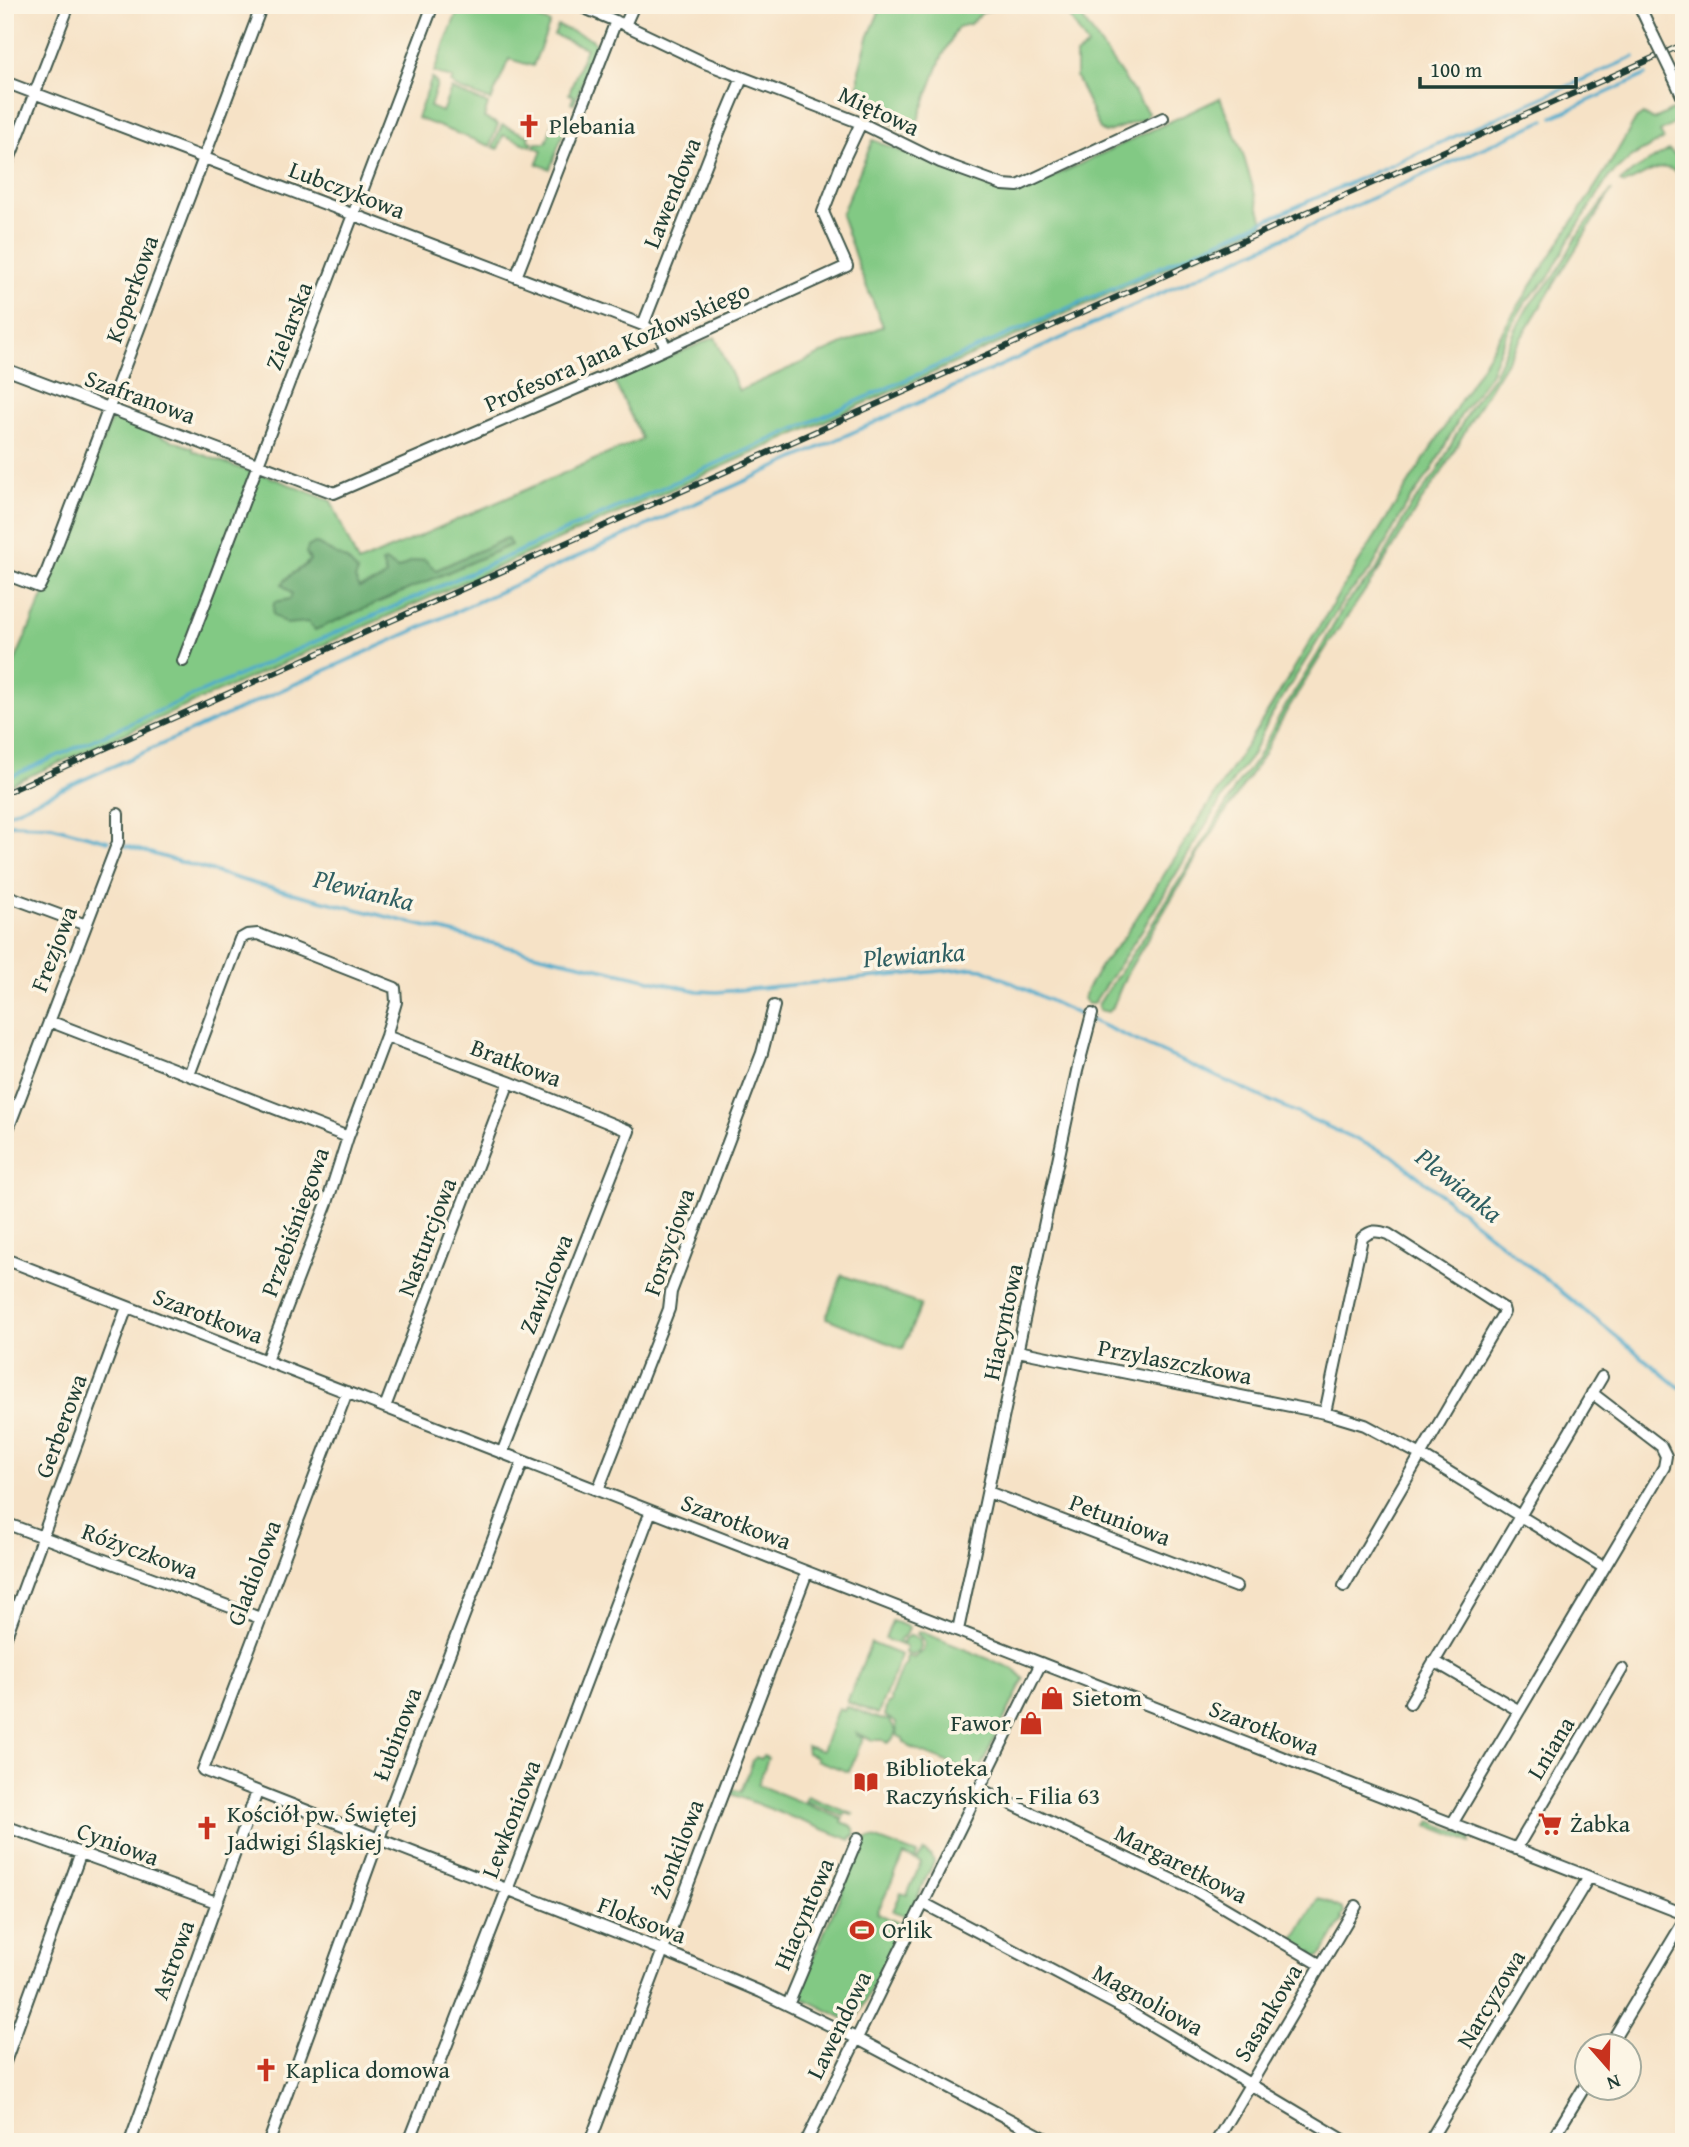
<svg xmlns="http://www.w3.org/2000/svg" width="1689" height="2147" font-family="'Gentium Book Plus',serif">
	<style>
		.green { fill: #82c984; stroke: #50835c; stroke-width: 2 }
		.forest { fill: #69ad72; stroke: #447553; stroke-width: 2 }
		.lines { fill: none; stroke-linecap: round; stroke-linejoin: round }
		.stream { stroke: #4daacb; stroke-width: 3.5 }
		.minor-casing { stroke: #3f564a; stroke-width: 14 }
		.minor { stroke: #fff; stroke-width: 10 }
		.rail-casing { stroke: #1f3d34; stroke-width: 6 }
		.rail { stroke: #fcf5e5; stroke-width: 3.5; stroke-dasharray: 10; stroke-linecap: butt }
		.minor-bridge-casing { stroke: #3f564a; stroke-width: 14; stroke-linecap: butt }
		.minor-bridge { stroke: #fff; stroke-width: 10 }
		.labels { text-anchor: middle; stroke-width: 7; stroke-linejoin: round; paint-order: stroke }
		.street-label { font-size: 24px; fill: #1f3d34; stroke: #fcf5e5 }
		.poi-label { font-size: 24px; fill: #1f3d34; stroke: #fcf5e5; text-anchor: start }
		.water-label { font-size: 26px; font-style: italic; fill: #2d5e61; stroke: #fcf5e5 }
	</style>
	<rect width="100%" height="100%" fill="#fcf5e5"/>
	<filter id="ink" filterUnits="userSpaceOnUse"><feTurbulence type="fractalNoise" baseFrequency=".0143" numOctaves="2"/><feDisplacementMap in="SourceGraphic" scale="14" xChannelSelector="R" yChannelSelector="G"/><feConvolveMatrix kernelMatrix="1 2 1 2 8 2 1 2 1" color-interpolation-filters="sRGB"/></filter>
	<filter id="wash" filterUnits="userSpaceOnUse"><feTurbulence type="fractalNoise" baseFrequency=".00686" numOctaves="4" result="noise"/><feDisplacementMap in="SourceGraphic" scale="28" xChannelSelector="R" yChannelSelector="G"/><feGaussianBlur stdDeviation="1.57" result="paint"/><feColorMatrix in="noise" values="0 0 0 0 0 0 0 0 0 0 0 0 0 0 0 0 0 1.4 0 .05"/><feComposite in="paint" operator="in"/></filter>
	<g filter="url(#wash)">
		<rect width="100%" height="100%" fill="#f6e2c6"/>
		<!-- green -->
		<path class="green" d="M460,5H503L550,23L533,66L509,59L491,101L457,88L451,83L453,79L434,72Z
			M882,5H1001L982,13L970,24L958,27L941,59L915,128L905,133L859,100V70L868,38Z
			M1066,5H1073L1148,113L1146,118L1105,133L1100,129L1076,77V55L1088,46L1064,8Z
			M558,26L592,39L596,46L574,104L571,103L574,96L569,94L586,48L554,35Z
			M432,78L437,84L430,107L442,112L451,89L488,104L484,118L498,124L490,146L417,118Z
			M1220,98L1243,154L1264,225L5,787V684L44,594L111,420L121,418V421L193,448V451L242,469L268,476L331,501L358,563L642,439L614,381L715,337L739,391L883,326L860,271L841,215L873,140L1008,194L1029,188Z
			M1674,109L1680,120L1660,132L1664,139L1631,157L1609,177L1569,240L1549,277L1527,300L1516,318L1506,335L1490,374L1462,413L1432,470L1407,504L1371,570L1344,599L1269,719L1251,757L1235,777L1142,930L1093,1004H1087L1084,998L1087,989L1102,964L1125,936L1272,705L1340,592L1444,428L1510,319L1611,162L1636,119L1643,114L1653,120Z
			M553,123L565,128L550,169L537,164L542,150L534,147L536,143H546Z
			M502,125L529,136L528,140L533,142L531,146L503,135L498,149L493,147Z
			M1669,150L1679,158L1684,156V179C1664,155 1646,176 1624,184L1620,182L1633,171Z
			M1612,190L1478,408L1442,472L1420,503L1382,566L1329,643L1286,712L1262,757L1199,853L1126,975L1112,1009L1108,1012L1099,1010L1098,1005L1103,997L1149,929L1223,810L1236,786L1256,760L1280,715L1318,654L1345,604L1376,571L1409,509L1437,472L1470,408L1494,375L1517,327L1528,307L1540,292L1555,276L1577,236Z
			M842,1275L921,1305L903,1349L826,1318Z
			M892,1621L909,1627L907,1633L899,1640L901,1643H904V1639L911,1635L920,1640L921,1647L918,1653L910,1654L905,1653L906,1647L885,1639Z
			M919,1631L1014,1669L1024,1679L977,1774L909,1747L904,1742L903,1738L897,1736L896,1723L884,1715L887,1705L891,1702L890,1698L902,1667L906,1664V1656L914,1658L923,1651C927,1642 923,1639 917,1634Z
			M871,1643L901,1655L878,1714L847,1702Z
			M846,1706L879,1719L889,1720L896,1731L893,1739L887,1743L883,1740H873L856,1733V1735L863,1738L849,1772L816,1760L817,1757L807,1753L806,1746L822,1751L838,1708L844,1710Z
			M763,1756L768,1758L758,1785L843,1819L842,1822C850,1825 857,1827 855,1837L852,1836L851,1840L731,1794L733,1789L741,1792L753,1760L756,1757L761,1759Z
			M807,1796L853,1814L852,1815L846,1813L844,1816L805,1801Z
			M1431,1821L1470,1837V1842L1428,1825Z
			M869,1838H874L917,1854L915,1860L904,1855L877,1913L903,1925L856,2020L851,2022L797,1995L864,1841Z
			M924,1851L931,1856L934,1862L907,1917L893,1911L901,1893L907,1895L921,1863L917,1860Z
			M1529,1860L1574,1878L1578,1884L1526,1864Z
			M1319,1898L1343,1909L1344,1913L1341,1918L1343,1920L1321,1956L1318,1957L1312,1955L1313,1952L1311,1951L1309,1953L1292,1943Z"/>
		<!-- forest -->
		<path class="forest" d="M507,538L511,545L315,630L308,622L286,624L273,614L274,602L290,599L292,594L282,584C291,571 300,572 310,560L306,553L308,547L315,543L347,560L358,572L355,579L359,588L381,580L386,575L382,563L385,561L398,569L410,562L424,559L436,570Z"/>
		<g class="lines">
			<!-- stream -->
			<path class="stream" d="M1553,117L1646,75
				M5,779L1634,57
				M5,815L1545,120
				M5,824L48,825L108,841
				M126,846L256,884L528,952L698,991L717,992L972,968L983,969L1097,1023L1393,1156L1684,1391"/>
		</g>
	</g>
	<g filter="url(#ink)">
		<g class="lines">
			<!-- minor casing -->
			<g class="minor-casing">
				<path id="minor" d="M577,5L625,25L705,63L861,123L940,162L1003,185L1018,186L1163,118
					M1639,5L1654,37
					M625,25L634,5
					M1674,78L1684,100
					M5,82L643,325L660,336L666,348
					M5,170L69,5
					M516,277L616,21
					M643,325L715,142L742,78
					M5,369L334,493L610,374L847,266L823,212L842,163L861,123
					M5,574L39,587L47,571L262,5
					M183,661L433,5
					M5,895L86,925
					M49,1021L189,1075L240,939L247,935L258,934L395,988L396,1002L386,1036L348,1137L327,1203L266,1361
					M386,1036L509,1082L629,1131L502,1453
					M189,1075L348,1137
					M5,1137L118,842V814
					M5,1259L1684,1914
					M1018,1351L1325,1413L1365,1425L1421,1455L1603,1567
					M347,1392L203,1770L662,1950L761,1992L856,2038L1052,2142
					M385,1407L509,1082
					M1325,1413L1362,1238C1371,1230 1377,1230 1388,1234L1503,1308L1504,1312L1344,1586
					M598,1490L669,1309L671,1292L762,1053L774,1006
					M988,1492L1236,1587
					M5,1523L260,1618
					M958,1630L1077,1071L1092,1014
					M5,1639L127,1307
					M1434,1661L1518,1710
					M1410,1703L1602,1377
					M980,1789L1196,1891L1321,1965
					M1452,1824L1664,1467L1666,1456L1661,1446L1592,1393
					M5,1826L216,1902
					M1516,1849L1622,1669
					M923,1903L1121,2007L1347,2142
					M788,2005L858,1838
					M1609,2046L1684,1921
					M5,2062L81,1852
					M130,2142L257,1792
					M269,2142L379,1838L523,1461
					M409,2142L512,1877L651,1511
					M590,2142L807,1572
					M806,2142L1041,1663
					M1216,2142L1356,1906
					M1429,2142L1589,1877
					M1551,2142L1588,2081
					M1680,2142L1684,2135"/>
			</g>
			<!-- minor -->
			<use href="#minor" class="minor"/>
			<!-- rail casing -->
			<g class="rail-casing">
				<path id="rail" d="M5,793L1684,44"/>
			</g>
			<!-- rail -->
			<use href="#rail" class="rail"/>
			<!-- minor-bridge casing -->
			<g class="minor-bridge-casing">
				<path id="minor-bridge" d="M1654,37L1674,78"/>
			</g>
			<!-- minor-bridge -->
			<use href="#minor-bridge" class="minor-bridge"/>
		</g>
	</g>
	<!-- icons -->
	<defs>
		<g id="church-bare" transform="scale(1.89)"><path d="M-1.2-6h2.4v3.5h3.3v2.4h-3.3V6h-2.4V-.1h-3.3v-2.4h3.3Z" fill="#c8321e" stroke="#fcf5e5" stroke-width="2.5" paint-order="stroke"/></g>
		<g id="shop-bare" transform="scale(1.89)"><path d="M-5-2.5h2.3a2.7 3.5 0 0 1 5.4 0H5L5.5 6h-11ZM-1.5-2.5h3a1.5 2.3 0 0 0-3 0Z" fill="#c8321e" stroke="#fcf5e5" stroke-width="2.5" paint-order="stroke"/></g>
		<g id="library-bare" transform="scale(1.89)"><path d="M-6-4Q-3-5.5-.7-3.5V5Q-3 3-6 4ZM6-4Q3-5.5 .7-3.5V5Q3 3 6 4Z" fill="#c8321e" stroke="#fcf5e5" stroke-width="2.5" paint-order="stroke"/></g>
		<g id="supermarket-bare" transform="scale(1.89)"><path d="M-6-5.5h2.5l.6 2H6L4.5 2H-2.5L-4.4-4H-6ZM-1.5 3.2a1.3 1.3 0 1 0 .1 0ZM3 3.2a1.3 1.3 0 1 0 .1 0Z" fill="#c8321e" stroke="#fcf5e5" stroke-width="2.5" paint-order="stroke"/></g>
		<g id="stadium-bare" transform="scale(1.89)"><path d="M0-5a6.5 5 0 1 0 0 10a6.5 5 0 1 0 0-10ZM-3.5-1.8h7v3.6h-7Z" fill="#c8321e" stroke="#fcf5e5" stroke-width="2.5" paint-order="stroke"/></g>
	</defs>
	<g fill-rule="evenodd">
		<use href="#church-bare" x="529" y="126"/>
		<use href="#shop-bare" x="1052" y="1698"/>
		<use href="#shop-bare" x="1031" y="1723"/>
		<use href="#library-bare" x="866" y="1782"/>
		<use href="#supermarket-bare" x="1550" y="1824"/>
		<use href="#church-bare" x="207" y="1828"/>
		<use href="#stadium-bare" x="862" y="1930"/>
		<use href="#church-bare" x="266" y="2070"/>
	</g>
	<g class="labels">
		<!-- street labels -->
		<g class="street-label">
			<text transform="translate(879 111) rotate(25)" y="8">Miętowa</text>
			<text transform="translate(347 190) rotate(21)" y="8">Lubczykowa</text>
			<text transform="translate(672 193) rotate(-68)" y="8">Lawendowa</text>
			<text transform="translate(132 289) rotate(-70)" y="8">Koperkowa</text>
			<text transform="translate(289 326) rotate(-69)" y="8">Zielarska</text>
			<text transform="translate(617 347) rotate(-24)" y="8">Profesora Jana Kozłowskiego</text>
			<text transform="translate(140 397) rotate(20)" y="8">Szafranowa</text>
			<text transform="translate(54 949) rotate(-69)" y="8">Frezjowa</text>
			<text transform="translate(516 1063) rotate(21)" y="8">Bratkowa</text>
			<text transform="translate(295 1222) rotate(-70)" y="8">Przebiśniegowa</text>
			<text transform="translate(427 1237) rotate(-69)" y="8">Nasturcjowa</text>
			<text transform="translate(669 1242) rotate(-71)" y="8">Forsycjowa</text>
			<text transform="translate(546 1284) rotate(-68)" y="8">Zawilcowa</text>
			<text transform="translate(208 1316) rotate(21)" y="8">Szarotkowa</text>
			<text transform="translate(1003 1322) rotate(-78)" y="8">Hiacyntowa</text>
			<text transform="translate(1175 1362) rotate(11)" y="8">Przylaszczkowa</text>
			<text transform="translate(61 1426) rotate(-70)" y="8">Gerberowa</text>
			<text transform="translate(1120 1520) rotate(21)" y="8">Petuniowa</text>
			<text transform="translate(736 1522) rotate(21)" y="8">Szarotkowa</text>
			<text transform="translate(140 1551) rotate(20)" y="8">Różyczkowa</text>
			<text transform="translate(254 1573) rotate(-69)" y="8">Gladiolowa</text>
			<text transform="translate(1264 1728) rotate(21)" y="8">Szarotkowa</text>
			<text transform="translate(397 1734) rotate(-69)" y="8">Łubinowa</text>
			<text transform="translate(1551 1748) rotate(-59)" y="8">Lniana</text>
			<text transform="translate(511 1819) rotate(-69)" y="8">Lewkoniowa</text>
			<text transform="translate(118 1844) rotate(20)" y="8">Cyniowa</text>
			<text transform="translate(678 1849) rotate(-69)" y="8">Żonkilowa</text>
			<text transform="translate(1181 1864) rotate(27)" y="8">Margaretkowa</text>
			<text transform="translate(804 1914) rotate(-67)" y="8">Hiacyntowa</text>
			<text transform="translate(642 1920) rotate(21)" y="8">Floksowa</text>
			<text transform="translate(173 1960) rotate(-70)" y="8">Astrowa</text>
			<text transform="translate(1491 1999) rotate(-59)" y="8">Narcyzowa</text>
			<text transform="translate(1148 2000) rotate(29)" y="8">Magnoliowa</text>
			<text transform="translate(1268 2013) rotate(-59)" y="8">Sasankowa</text>
			<text transform="translate(839 2025) rotate(-64)" y="8">Lawendowa</text>
		</g>
		<!-- poi labels -->
		<g class="poi-label">
			<text x="549" y="134">Plebania</text>
			<text x="1072" y="1706">Sietom</text>
			<text x="1011" y="1731" text-anchor="end">Fawor</text>
			<text x="886" y="1776">Biblioteka<tspan x="886" dy="28">Raczyńskich - Filia 63</tspan></text>
			<text x="227" y="1822">Kościół pw. Świętej<tspan x="227" dy="28">Jadwigi Śląskiej</tspan></text>
			<text x="1570" y="1832">Żabka</text>
			<text x="882" y="1938">Orlik</text>
			<text x="286" y="2078">Kaplica domowa</text>
		</g>
		<!-- water labels -->
		<g class="water-label">
			<text transform="translate(364 890) rotate(14)" y="9">Plewianka</text>
			<text transform="translate(914 955) rotate(-4)" y="9">Plewianka</text>
			<text transform="translate(1459 1185) rotate(39)" y="9">Plewianka</text>
		</g>
	</g>
	<!-- margin -->
	<rect width="1689" height="2147" fill="none" stroke="#fcf5e5" stroke-width="28"/>
	<!-- north arrow -->
	<g transform="translate(1608 2067) rotate(160)"><circle r="33" fill="#fcf5e5" stroke="#a4ab9e" stroke-width="2"/>
	<path d="M0-5L12 26L0 18L-12 26Z" fill="#c8321e"/>
	<text y="-10" font-size="19" font-weight="bold" text-anchor="middle" fill="#1f3d34">N</text>
	</g>
	<!-- scale -->
	<path d="M1420 77v10h156v-10" fill="none" stroke="#1f3d34" stroke-width="3.5"/>
	<text x="1430" y="77" font-size="21" fill="#1f3d34" stroke="#fcf5e5" stroke-width="5" paint-order="stroke">100 m</text>
</svg>
